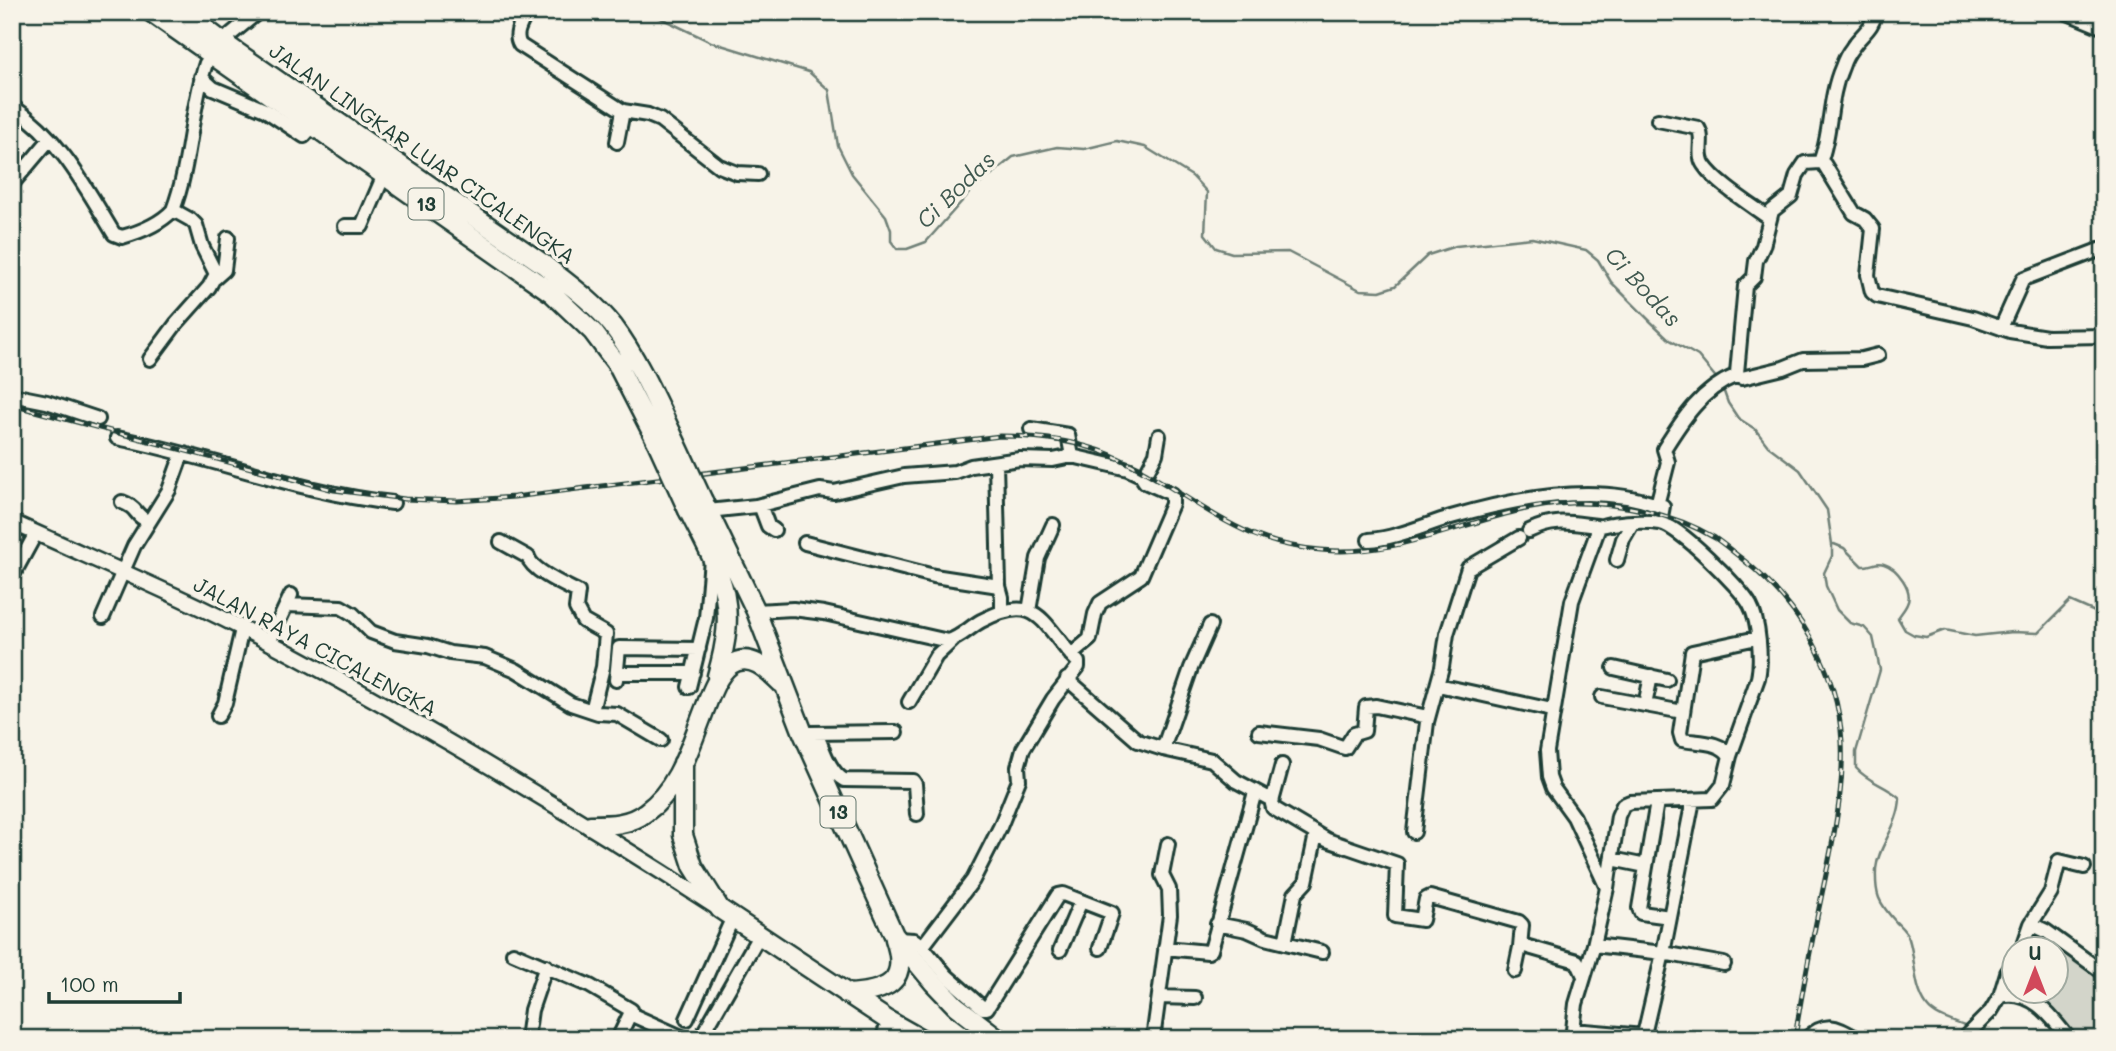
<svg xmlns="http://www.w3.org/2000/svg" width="2116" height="1051" font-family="Mali,sans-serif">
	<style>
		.green { fill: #d3d5ca; stroke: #79897f; stroke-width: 2 }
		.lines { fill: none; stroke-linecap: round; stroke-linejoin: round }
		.stream { stroke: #6f8077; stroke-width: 2.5 }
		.minor-casing { stroke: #1f3d34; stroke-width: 18 }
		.major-casing { stroke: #1f3d34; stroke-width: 19 }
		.highway-casing { stroke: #1f3d34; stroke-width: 23 }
		.minor { stroke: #f7f3e8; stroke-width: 12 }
		.major { stroke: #f7f3e8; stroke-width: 14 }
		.highway { stroke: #f7f3e8; stroke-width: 18 }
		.rail-casing { stroke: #1f3d34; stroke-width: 5 }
		.rail { stroke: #f7f3e8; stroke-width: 2.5; stroke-dasharray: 8; stroke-linecap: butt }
		.highway-bridge-casing { stroke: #1f3d34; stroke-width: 23; stroke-linecap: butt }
		.highway-bridge { stroke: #f7f3e8; stroke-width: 18 }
		.labels { text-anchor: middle; stroke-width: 7; stroke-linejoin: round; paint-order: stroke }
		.shield { fill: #f7f3e8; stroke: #60746a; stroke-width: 2 }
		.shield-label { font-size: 19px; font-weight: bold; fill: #1f3d34 }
		.street-label { font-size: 21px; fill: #1f3d34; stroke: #f7f3e8 }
		.water-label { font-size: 23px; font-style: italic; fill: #405950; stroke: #f7f3e8 }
	</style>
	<rect width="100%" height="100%" fill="#f7f3e8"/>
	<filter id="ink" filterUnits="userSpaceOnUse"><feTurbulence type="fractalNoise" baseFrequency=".0143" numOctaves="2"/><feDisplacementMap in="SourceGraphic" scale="14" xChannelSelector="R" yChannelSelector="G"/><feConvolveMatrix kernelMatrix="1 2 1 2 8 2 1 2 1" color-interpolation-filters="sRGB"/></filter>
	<g filter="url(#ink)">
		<!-- green -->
		<path class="green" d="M2031,924L2104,973V1039H2069L2027,999L2000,996L2014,963V992H2056V950L2022,949Z"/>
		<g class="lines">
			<!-- stream -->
			<path class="stream" d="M648,12L711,42L809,72L829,90L838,146L852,174L886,216L891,230V241L897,249H907L926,242L971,191L1013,157L1057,147L1084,149L1117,141L1145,147L1192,176L1207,192L1205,234L1216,248L1232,253L1288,252L1360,290L1380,291L1395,286L1428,255L1456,246L1532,238L1586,250L1598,260L1611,282L1651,322L1670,340L1698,356L1718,380
				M1723,389L1728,403L1738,418L1755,429L1768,446L1800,470L1827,510L1832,544V556L1824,573L1826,586L1837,610L1850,623L1864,627L1873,637L1880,670L1856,752V768C1868,782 1885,785 1900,798C1899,826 1878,846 1876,869C1875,895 1878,902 1896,922C1901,927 1907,932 1909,939C1916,961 1913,987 1927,1006C1936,1018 1954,1021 1969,1028
				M1834,544L1844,548L1862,566C1870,567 1876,561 1884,564C1897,568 1914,590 1907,604C1905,609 1901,613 1898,618L1905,630L1914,635L1926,637L1945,630L1975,636L2012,632L2038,633L2070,601L2104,616
				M1975,1031L1986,1039"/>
			<!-- minor casing -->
			<g class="minor-casing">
				<path id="minor" d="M527,12C522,22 513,34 520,45L623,111L648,115L660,120L719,166L737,173L758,174
					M2065,12L2104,28
					M230,35L258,12
					M201,77L213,88L265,110L304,136L313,126
					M12,106C60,138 85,186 114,234L122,237C140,232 160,224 173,210C191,163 190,111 206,63
					M1658,120L1698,128C1705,138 1696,154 1704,165C1716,183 1751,205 1769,218
					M617,142L623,111
					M1820,162C1832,132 1828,99 1842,67C1844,61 1848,53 1852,48C1860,35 1874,28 1875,12
					M12,184L50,139
					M345,226H362L384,175
					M215,278L224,270L228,238
					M2001,328L2023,279L2104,248
					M150,359L176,324L209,287L216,274L202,246L196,225L191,220L173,210
					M1735,376L1742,378L1783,368L1803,360L1862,359L1878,355
					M12,395L47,402L98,419
					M1031,429L1068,435L1072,456
					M117,438C210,456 299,493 393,503
					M996,463L999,586
					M122,502C139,508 134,516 148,521
					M760,505L768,526L774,530
					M708,511L756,506L820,490L834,492L904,476L955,472L971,466L1020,459L1053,460L1072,456L1128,469L1143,476
					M1660,522L1663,506L1657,505L1668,462L1664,449C1682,420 1702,389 1735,376L1737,373L1745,286L1754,277L1756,261L1763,246L1772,211L1791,196L1797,175L1805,163L1820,162L1824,164L1854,213L1865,219L1873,229L1868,275L1872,292L1877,296L1973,318L2010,331L2047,337L2104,336
					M1529,531C1555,518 1571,523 1597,526C1601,527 1607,524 1612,524C1627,522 1645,521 1660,523C1678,525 1741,588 1750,605C1759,621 1762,660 1758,678L1730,756
					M1369,540C1397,538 1424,525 1451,517C1514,499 1594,482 1657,505
					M501,542L528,557C532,571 564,585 578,592L576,608L583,621L606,634L603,667L592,711
					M805,543L934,576L999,586L1002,597V611
					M1617,560L1623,539L1633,522
					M12,577L36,533
					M286,605L341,607L353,614L371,632L395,641L428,646L450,653L485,657L516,670L571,704L598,713L617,714L661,740
					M756,611L793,609L824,613L948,641C960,638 970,627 981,621C1040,590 1042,626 1078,662V667L1053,699L1023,749L1018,767L1019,780L1000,827L973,880L922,947
					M1029,611L1038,558L1053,525
					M103,617L134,546L169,490L182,454
					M269,642L291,595
					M1071,655L1090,639L1095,614L1100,603L1141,576L1172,504V494L1145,482L1143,479L1156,454L1159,436
					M1614,668L1667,680
					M617,673H693
					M1067,679L1138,741L1163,749L1212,760L1236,781L1270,799L1273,798L1282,765
					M616,680L619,648L699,649
					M1438,685L1552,710
					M689,687L706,618L711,559
					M1602,697L1683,712
					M909,702L936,656L953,640
					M1645,705L1651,676
					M218,716L225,703L242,629
					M1259,732L1319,739L1345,748L1354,734L1364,731L1366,707L1376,706L1428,717
					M810,733L896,732
					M816,733C823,748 829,772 844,780L913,781L915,784L917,814
					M1163,749L1191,668L1210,625
					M1273,798L1272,804L1273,808L1327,840L1397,864L1395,916L1422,920L1426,899L1430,897L1519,922L1522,925L1520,947
					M1657,802L1639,908L1641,913L1670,917
					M1414,832L1427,722L1442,667L1447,634L1468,568L1519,538
					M1612,859L1646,866
					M2084,867L2059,861L2051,892L2031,924L2046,931L2104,973
					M1607,888L1618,816L1623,805L1630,802L1712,799L1723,785L1730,756C1721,741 1699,743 1682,740L1680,733L1692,652L1757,638
					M1217,924L1247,930L1265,938L1322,952
					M897,939L914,940L921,945L947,976L983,1008H987L1058,895L1063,894L1112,913L1100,948
					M1285,943L1295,894L1306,882L1316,834
					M1594,945L1663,953L1693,800
					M1165,948L1208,952L1211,950L1255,792
					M1060,950L1081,901
					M2022,950L2031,924
					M513,953L590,986L631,1010L630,1014
					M1515,971L1520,947L1525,946L1577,961L1584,976
					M2000,996L2007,973L2014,963
					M1159,997L1195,998
					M687,1019L733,917
					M1573,1030L1644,1036
					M527,1039L531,1010L546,966
					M618,1039L630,1014L686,1039
					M700,1039L760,934
					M882,1039L889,1021
					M1153,1039L1170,915L1169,889L1162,875L1168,844
					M1572,1039L1576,1004L1594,945L1607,888L1574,817L1553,788L1549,777L1547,751L1572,601L1599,527
					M1643,1039L1663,953L1724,964
					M1806,1039C1827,1020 1836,1027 1858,1039
					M1963,1039L1991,1011L2000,996C2031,988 2052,1017 2069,1039"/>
			</g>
			<!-- major casing -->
			<g class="major-casing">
				<path id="major" d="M12,522C97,561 184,597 267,641C422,723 571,813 718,908"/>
			</g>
			<!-- highway casing -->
			<g class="highway-casing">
				<path id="highway" d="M151,12L552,293L593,332L617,364L656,440
					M183,12L232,49L543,264C567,283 594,302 613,326C637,358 654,396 671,432
					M703,501L756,611L803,733L894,935L933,982L956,1006L999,1039
					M688,510C722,576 739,601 717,676
					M683,763V835L693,866L720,909L889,1021L921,1039
					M590,825C610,825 630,825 646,812C680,788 691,743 706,706C711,693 718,674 730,665C750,651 769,671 781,683
					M847,994C886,992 910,983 895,939"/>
			</g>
			<!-- minor -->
			<use href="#minor" class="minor"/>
			<!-- major -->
			<use href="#major" class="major"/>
			<!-- highway -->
			<use href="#highway" class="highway"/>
			<!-- rail casing -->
			<g class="rail-casing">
				<path id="rail" d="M12,405L334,490L405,499L457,501L514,497L1000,436C1038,436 1073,440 1109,454C1159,475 1201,512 1252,534C1274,543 1298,548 1321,550C1409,559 1485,507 1571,503C1619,502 1673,513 1715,538C1724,544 1733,552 1741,558C1798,602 1838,669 1842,742C1844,783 1836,825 1828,865C1816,923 1803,980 1795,1039"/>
			</g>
			<!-- rail -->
			<use href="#rail" class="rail"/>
			<!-- highway-bridge casing -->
			<g class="highway-bridge-casing">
				<path id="highway-bridge" d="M671,432L703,501
					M656,440L688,510"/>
			</g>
			<!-- highway-bridge -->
			<use href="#highway-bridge" class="highway-bridge"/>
		</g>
	</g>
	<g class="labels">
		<!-- shield labels -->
		<g class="shield">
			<rect x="408.5" y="188.5" width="35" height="31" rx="5"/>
			<rect x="820.5" y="796.5" width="35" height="31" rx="5"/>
		</g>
		<g class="shield-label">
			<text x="426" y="211">13</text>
			<text x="838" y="819">13</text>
		</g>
		<!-- street labels -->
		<g class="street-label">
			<text transform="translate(422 154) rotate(35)" y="7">JALAN LINGKAR LUAR CICALENGKA</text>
			<text transform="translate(315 647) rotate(28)" y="7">JALAN RAYA CICALENGKA</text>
		</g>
		<!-- water labels -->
		<g class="water-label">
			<text transform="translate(956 190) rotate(-44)" y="8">Ci Bodas</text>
			<text transform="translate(1643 287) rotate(47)" y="8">Ci Bodas</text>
		</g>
	</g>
	<!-- margin -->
	<rect width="2116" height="1051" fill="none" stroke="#f7f3e8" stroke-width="42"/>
	<rect x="21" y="21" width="2074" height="1009" fill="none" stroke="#1f3d34" stroke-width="2.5" filter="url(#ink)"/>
	<!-- north arrow -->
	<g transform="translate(2035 970)"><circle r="33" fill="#f7f3e8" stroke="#a1aaa0" stroke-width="2"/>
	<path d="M0-5L12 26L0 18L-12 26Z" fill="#d1495b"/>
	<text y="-10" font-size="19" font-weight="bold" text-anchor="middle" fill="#1f3d34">U</text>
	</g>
	<!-- scale -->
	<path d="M49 992v10h131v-10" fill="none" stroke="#1f3d34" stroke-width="3.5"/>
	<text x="60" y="992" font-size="21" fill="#1f3d34" stroke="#f7f3e8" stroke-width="5" paint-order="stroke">100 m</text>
</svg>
